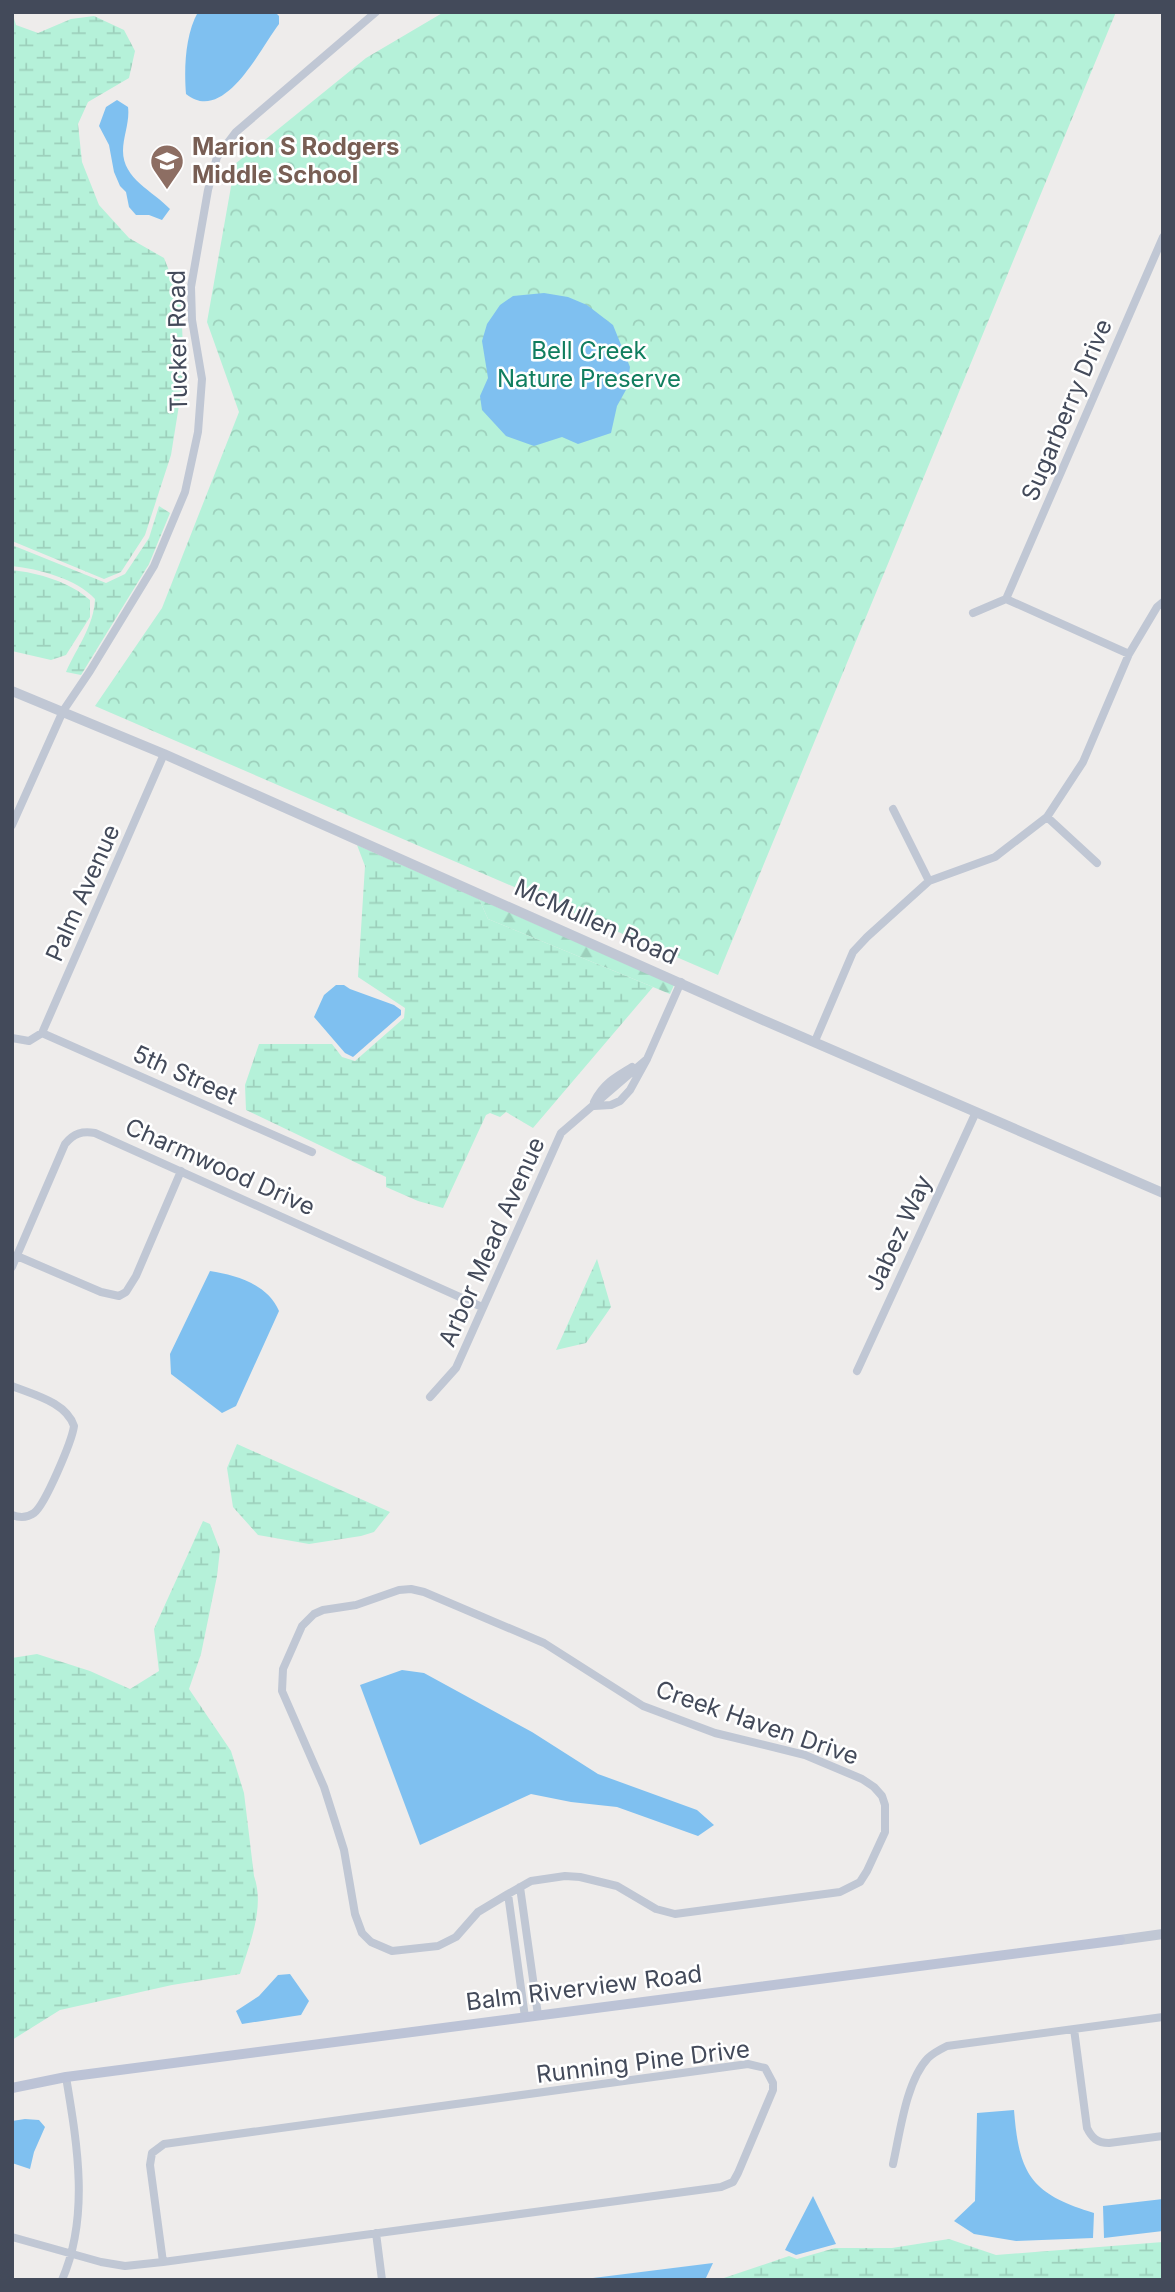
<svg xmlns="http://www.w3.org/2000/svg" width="1175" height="2292" font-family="Inter,sans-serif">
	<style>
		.forest { fill: url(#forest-firs) }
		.wetland { fill: url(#wetland-marsh) }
		.park { fill: url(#park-crowns) }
		.water { fill: #7fc0f0 }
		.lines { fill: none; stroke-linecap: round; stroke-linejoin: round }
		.minor { stroke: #c0c7d4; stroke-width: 8 }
		.tertiary { stroke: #c0c7d4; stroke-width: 10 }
		.secondary { stroke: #bcc3d6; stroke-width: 10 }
		.labels { text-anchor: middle; stroke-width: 5; stroke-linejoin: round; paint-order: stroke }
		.education-label { font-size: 24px; font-weight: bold; fill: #785e54; stroke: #fff; text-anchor: start }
		.street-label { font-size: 24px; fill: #434a5a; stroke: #fff }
		.park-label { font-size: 24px; fill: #117e5f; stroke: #fff }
	</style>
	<defs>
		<pattern id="forest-firs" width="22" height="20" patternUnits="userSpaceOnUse" patternTransform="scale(1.75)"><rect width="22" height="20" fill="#b5f1d9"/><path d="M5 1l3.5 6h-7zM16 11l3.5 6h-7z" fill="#9dd0bc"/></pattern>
		<pattern id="wetland-marsh" width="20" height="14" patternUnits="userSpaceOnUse" patternTransform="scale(1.75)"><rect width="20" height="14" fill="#b5f1d9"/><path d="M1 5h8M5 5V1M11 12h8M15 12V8" fill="none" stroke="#9dd0bc"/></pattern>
		<pattern id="park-crowns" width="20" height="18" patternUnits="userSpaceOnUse" patternTransform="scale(1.75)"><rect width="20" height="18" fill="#b5f1d9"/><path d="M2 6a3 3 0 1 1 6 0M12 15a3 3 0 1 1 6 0" fill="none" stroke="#9dd0bc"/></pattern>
	</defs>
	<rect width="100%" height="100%" fill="#eeeceb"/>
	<!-- forest -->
	<path class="forest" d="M479,899L674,985L670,994L488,919Z"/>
	<!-- wetland -->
	<path class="wetland" d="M12,12L16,25L38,33L71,19L94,16L124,30L135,51L129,78L88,102L78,124L82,162L99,205L129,238L164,258L181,301L184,374L171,455L145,535L121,572L104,579L12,541Z
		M159,506L170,513L149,564L81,675L66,672C77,647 94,626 95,599C77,579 39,569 12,566V545L106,583L125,574L149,538Z
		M12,570C39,573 70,582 90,600V617L66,655L51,660L12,651Z
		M357,845L479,899L488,919L653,987L533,1128L506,1112L500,1117L490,1113L486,1115L443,1208L418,1201L386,1187V1177L246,1110L245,1085L259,1044H332L342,1057L355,1061L404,1018L405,1008L358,977L365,866Z
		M597,1259L611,1307L586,1343L556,1350Z
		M237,1444L390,1512L374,1532L361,1536L309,1544L258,1535L233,1507L227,1468Z
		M203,1521L210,1524L220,1550L217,1576L201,1654L189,1689L231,1751L244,1793L254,1876C265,1907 250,1943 240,1974L172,1985L60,2010L12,2040V1658L37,1654L90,1671L130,1689L159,1671L154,1629Z
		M949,2239L996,2255L1163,2242V2280H718L789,2256L797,2259L835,2248H892Z"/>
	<!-- park -->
	<path class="park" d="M444,12H1116L718,975L95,706L162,608L239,412L207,322L235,164L366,58Z"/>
	<!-- water -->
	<path class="water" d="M198,12H275L279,16V24C260,49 224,125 186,94C184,69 185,35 198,12Z
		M117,100L128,107C130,122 123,136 123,151C123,179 153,191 170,209L162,220L149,215H136L129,207L126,192L120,186L114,172L109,145L99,126L106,107Z
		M544,293L568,297L587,305L613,325L630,367L627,388L617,406L611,433L578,444L562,437L534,446L506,436L482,410L480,396L488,378L482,341L487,324L500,305L513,296Z
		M336,985H344L350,989L394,1005L401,1010V1015L353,1057L345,1053L314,1017L324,995Z
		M210,1271C237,1275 268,1285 279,1311L236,1406L222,1413L171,1374L170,1354Z
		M402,1670L424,1673L532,1732L598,1774L697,1810L714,1825L698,1836L617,1807L571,1802L531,1794L420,1845L360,1685Z
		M290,1974L309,2001L301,2015L242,2024L236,2011L259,1996L278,1975Z
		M1014,2110C1019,2173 1030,2194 1094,2213L1093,2238L1016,2241L974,2234L954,2221L975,2201L977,2113Z
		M25,2119L39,2120L45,2127L34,2152L30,2169L12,2163V2121Z
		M813,2196L836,2244L796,2255L785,2250Z
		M1163,2199V2231L1104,2238L1103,2206Z
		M713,2263L705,2280H577Z"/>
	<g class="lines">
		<!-- minor -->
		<path class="minor" d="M1006,599L1163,237
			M973,613L1006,599L1129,654
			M893,809L929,881
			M1047,817L1097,863
			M12,825L63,711L90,671L154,566L185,492L198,432L202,379L192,320L191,287L208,190L217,157L236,132L376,12
			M42,1033L312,1152
			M12,1038L29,1041L42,1033L164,754
			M815,1041L853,952L867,937L929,881L995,857L1047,817L1083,762L1129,654L1157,607L1163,602
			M594,1102C603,1084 615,1077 632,1067
			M594,1106L611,1105L620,1101L630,1090L647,1059L681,982
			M17,1256L101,1292L119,1296L126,1292L136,1276L181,1171
			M12,1267L65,1144C74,1133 82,1131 95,1133L482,1307
			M857,1371L976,1112
			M12,1386C34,1395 66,1402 74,1426C72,1441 45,1505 34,1513C27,1518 20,1518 12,1515
			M430,1397L456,1368L561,1133L647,1059
			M411,1589L424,1592L544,1643L643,1706L715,1733L805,1755L862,1779L874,1787L882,1796L885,1805V1832L867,1871L860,1882L840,1892L675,1914L656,1909L617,1886L580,1877L565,1876L531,1881L508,1894L478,1912L456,1937L438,1946L392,1951L371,1942L362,1933L355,1914L344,1850L324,1787L282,1691L283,1669L302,1626L314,1614L323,1610L356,1605L399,1590Z
			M520,1887L538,2015
			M508,1894L525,2017
			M1074,2029L1087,2128C1092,2138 1097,2143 1109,2143L1163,2136
			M893,2164C900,2133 906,2081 928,2058C933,2053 941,2049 947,2046L1163,2017
			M376,2233L382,2280
			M12,2237L101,2262L125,2266L163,2262L721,2187L733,2182L738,2173L773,2090V2083L765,2068L748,2064L164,2144L152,2153L150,2165L163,2262
			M62,2280C90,2216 77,2143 66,2077"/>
		<!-- tertiary -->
		<path class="tertiary" d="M12,691L164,754L756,1017L1163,1193
			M1120,1940L1163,1934"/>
		<!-- secondary -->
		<path class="secondary" d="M12,2088L66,2077L1120,1940"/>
	</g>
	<!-- icons -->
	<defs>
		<g id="school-pin" transform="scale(1.75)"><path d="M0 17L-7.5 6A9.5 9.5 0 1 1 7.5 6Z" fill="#8d6e63" stroke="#fff"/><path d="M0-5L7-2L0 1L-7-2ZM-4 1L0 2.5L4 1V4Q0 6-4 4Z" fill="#fff"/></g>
	</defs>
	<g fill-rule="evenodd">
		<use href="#school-pin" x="167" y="161"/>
	</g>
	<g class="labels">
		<!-- education labels -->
		<g class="education-label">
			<text x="192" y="155">Marion S Rodgers<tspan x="192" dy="28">Middle School</tspan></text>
		</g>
		<!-- street labels -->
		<g class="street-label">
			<text transform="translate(178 341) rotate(-91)" y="8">Tucker Road</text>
			<text transform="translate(1067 410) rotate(-67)" y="8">Sugarberry Drive</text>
			<text transform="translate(83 893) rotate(-66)" y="8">Palm Avenue</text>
			<text transform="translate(596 922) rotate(24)" y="8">McMullen Road</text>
			<text transform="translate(185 1075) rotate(24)" y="8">5th Street</text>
			<text transform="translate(220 1167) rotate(24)" y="8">Charmwood Drive</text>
			<text transform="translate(899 1233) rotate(-65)" y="8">Jabez Way</text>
			<text transform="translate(492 1242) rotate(-66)" y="8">Arbor Mead Avenue</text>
			<text transform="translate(757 1723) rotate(19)" y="8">Creek Haven Drive</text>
			<text transform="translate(584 1988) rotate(-7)" y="8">Balm Riverview Road</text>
			<text transform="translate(643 2062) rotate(-7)" y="8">Running Pine Drive</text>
		</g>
		<!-- park labels -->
		<g class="park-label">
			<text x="589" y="359">Bell Creek<tspan x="589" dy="28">Nature Preserve</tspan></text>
		</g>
	</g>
	<!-- border -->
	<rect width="1175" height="2292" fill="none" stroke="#434a5a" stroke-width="28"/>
</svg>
